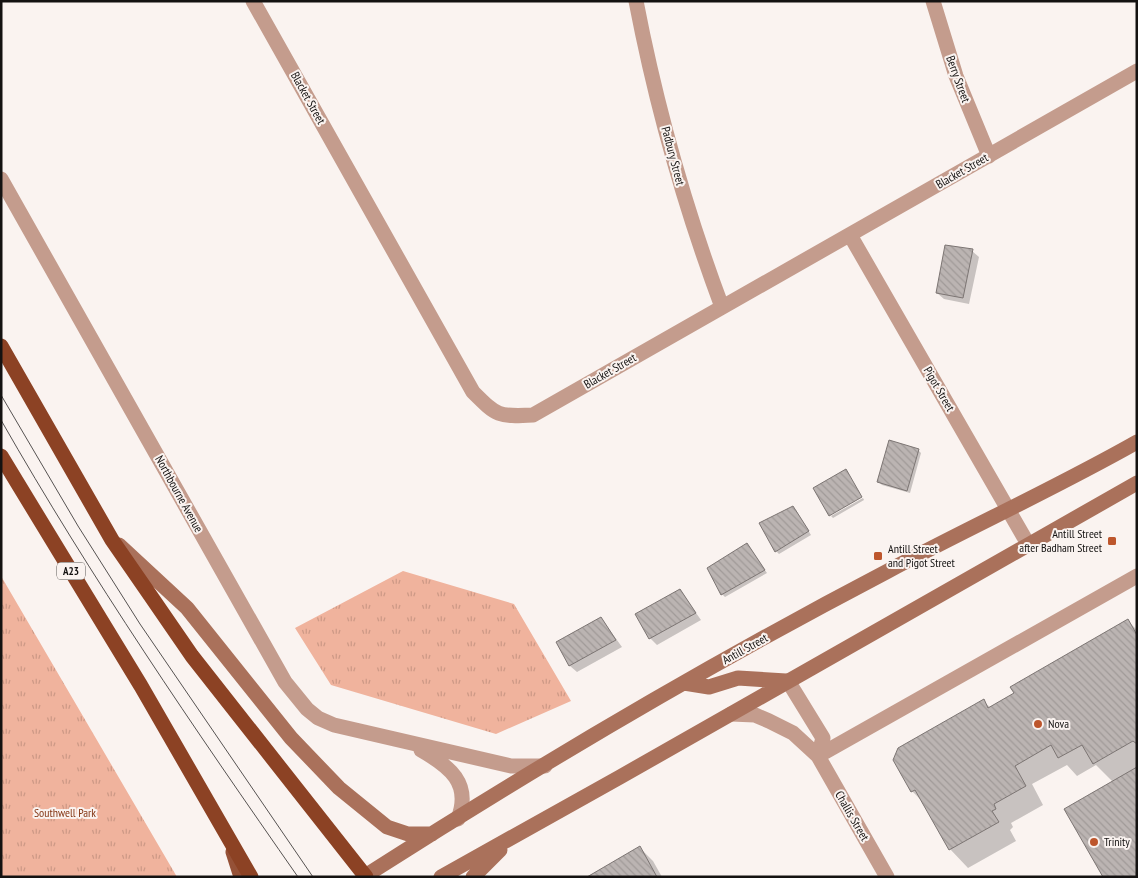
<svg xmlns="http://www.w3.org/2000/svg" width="1138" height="878" font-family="'PT Sans Narrow',sans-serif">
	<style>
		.park { fill: url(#park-tufts) }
		.shadow { fill: #0003 }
		.building { fill: url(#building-back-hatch); stroke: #7c7573 }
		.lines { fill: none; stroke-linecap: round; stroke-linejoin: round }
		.minor { stroke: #c49c8d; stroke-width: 15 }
		.secondary { stroke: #aa715b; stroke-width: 15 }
		.primary { stroke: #955137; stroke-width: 15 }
		.trunk { stroke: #8c4224; stroke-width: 15 }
		.tram { stroke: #565251; stroke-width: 1 }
		.poi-dot { fill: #bd562c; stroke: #faf3f0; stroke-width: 2 }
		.labels { text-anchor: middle; stroke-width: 4; stroke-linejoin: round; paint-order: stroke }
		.shield { fill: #faf3f0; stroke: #595654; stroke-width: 1 }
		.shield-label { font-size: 11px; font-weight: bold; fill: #141211 }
		.street-label { font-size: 12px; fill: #141211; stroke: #faf3f0 }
		.poi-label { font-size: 12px; fill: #141211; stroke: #faf3f0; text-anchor: start }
		.park-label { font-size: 12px; fill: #853614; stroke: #faf3f0 }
	</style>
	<defs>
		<pattern id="park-tufts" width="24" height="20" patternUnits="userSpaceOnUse" patternTransform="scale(1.25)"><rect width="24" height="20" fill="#f0b39d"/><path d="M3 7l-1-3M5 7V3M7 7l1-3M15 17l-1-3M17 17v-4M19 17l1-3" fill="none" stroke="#cd9986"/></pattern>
		<pattern id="building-back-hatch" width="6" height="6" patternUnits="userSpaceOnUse" patternTransform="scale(1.25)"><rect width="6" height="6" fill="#bbb4b2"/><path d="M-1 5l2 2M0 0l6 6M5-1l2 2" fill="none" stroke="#a09a98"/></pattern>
	</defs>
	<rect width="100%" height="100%" fill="#faf3f0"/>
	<!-- park -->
	<path class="park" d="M403,571L514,604L571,701L496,734L331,685L295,628Z
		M1,576L177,877H1Z"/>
	<!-- shadow -->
	<path class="shadow" d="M972,251L979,257L969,304L944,299L937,293Z
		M918,450L921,453L910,493L882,485L879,482Z
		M863,498L864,500L833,518L831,516Z
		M796,510L811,535L779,554L776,551Z
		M750,548L767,573L725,597L722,594Z
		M680,590L701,620L657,645L650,638Z
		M601,618L622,647L577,672L570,666L557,643Z
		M1128,621L1137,630V877L1113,782L1096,765L1077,776L1067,765L1032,784L1043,805L1011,823L1013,827L1010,830L1016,841L968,868L950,849L925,804L912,791L983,701L991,708Z
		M640,848L653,861L662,877H589Z"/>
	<!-- building -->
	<path class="building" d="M945,245L973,249L963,298L936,293Z
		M889,440L919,449L907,491L877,482Z
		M846,469L862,497L829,516L813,488Z
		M793,506L809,531L775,552L759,523Z
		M747,543L765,570L721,595L707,568Z
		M680,589L696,613L649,639L635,614Z
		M601,617L616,640L569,666L556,642Z
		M1128,619L1137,635V744L1133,741L1093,764L1082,745L1058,758L1051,745L1015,766L1026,786L994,804L996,809L992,811L999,822L949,850L915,790L911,792L893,760L898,748L984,699L988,708L1014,693L1010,687Z
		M1137,767V877H1103L1064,809Z
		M640,846L657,877H587Z"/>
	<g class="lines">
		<!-- minor -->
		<path class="minor" d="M253,1L473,392C497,416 498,417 533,415L1137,71
			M636,1C656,105 685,208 722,307
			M933,1L956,76L989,156
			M1,179L285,682L307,709L318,718L334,725L511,766H545
			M850,235L1028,544
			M788,681L823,738L818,756
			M731,714L755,715L769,721L793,733L818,756L887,877
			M421,750C449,766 472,783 458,819
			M818,756L1137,576"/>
		<!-- secondary -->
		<path class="secondary" d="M119,545L187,608L291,738L339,788L387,827L408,834H432
			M684,683L709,687L738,678L786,681
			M365,876C534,768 710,664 888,571C970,527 1056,488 1137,442
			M441,877L620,777L1137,483
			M473,877L500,850"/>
		<!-- primary -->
		<path class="primary" d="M233,852L241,877"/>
		<!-- trunk -->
		<path class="trunk" d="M1,346L112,540L150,595L192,656L366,877
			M1,456L141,686L251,877"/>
		<!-- tram -->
		<path class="tram" d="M1,395L78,526L140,624L313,877
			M1,420C91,578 194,728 298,877"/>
	</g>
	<!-- markers -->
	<g class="poi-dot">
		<rect x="1107" y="536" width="10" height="10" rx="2.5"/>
		<rect x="873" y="551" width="10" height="10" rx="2.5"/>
		<circle cx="1038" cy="724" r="5"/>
		<circle cx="1094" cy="842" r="5"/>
	</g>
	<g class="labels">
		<!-- shield labels -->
		<rect class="shield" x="57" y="562.5" width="28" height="17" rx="4"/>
		<g class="shield-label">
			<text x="71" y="575">A23</text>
		</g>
		<!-- street labels -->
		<g class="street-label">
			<text transform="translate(958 79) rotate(70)" y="4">Berry Street</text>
			<text transform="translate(308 98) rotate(61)" y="4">Blacket Street</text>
			<text transform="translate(673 156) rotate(75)" y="4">Padbury Street</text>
			<text transform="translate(962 171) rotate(-30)" y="4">Blacket Street</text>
			<text transform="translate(610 371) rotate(-30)" y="4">Blacket Street</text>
			<text transform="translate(939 389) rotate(60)" y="4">Pigot Street</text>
			<text transform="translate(179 494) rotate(61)" y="4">Northbourne Avenue</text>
			<text transform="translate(745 649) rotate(-29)" y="4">Antill Street</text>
			<text transform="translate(852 816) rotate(60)" y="4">Challis Street</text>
		</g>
		<!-- poi labels -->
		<g class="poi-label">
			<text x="1102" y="538" text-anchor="end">Antill Street<tspan x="1102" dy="14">after Badham Street</tspan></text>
			<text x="888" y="553">Antill Street<tspan x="888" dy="14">and Pigot Street</tspan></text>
			<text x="1048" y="728">Nova</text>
			<text x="1104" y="846">Trinity</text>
		</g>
		<!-- park labels -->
		<g class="park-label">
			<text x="65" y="817">Southwell Park</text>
		</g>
	</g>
	<!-- border -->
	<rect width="1138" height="878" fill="none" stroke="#141211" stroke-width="5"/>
</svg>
